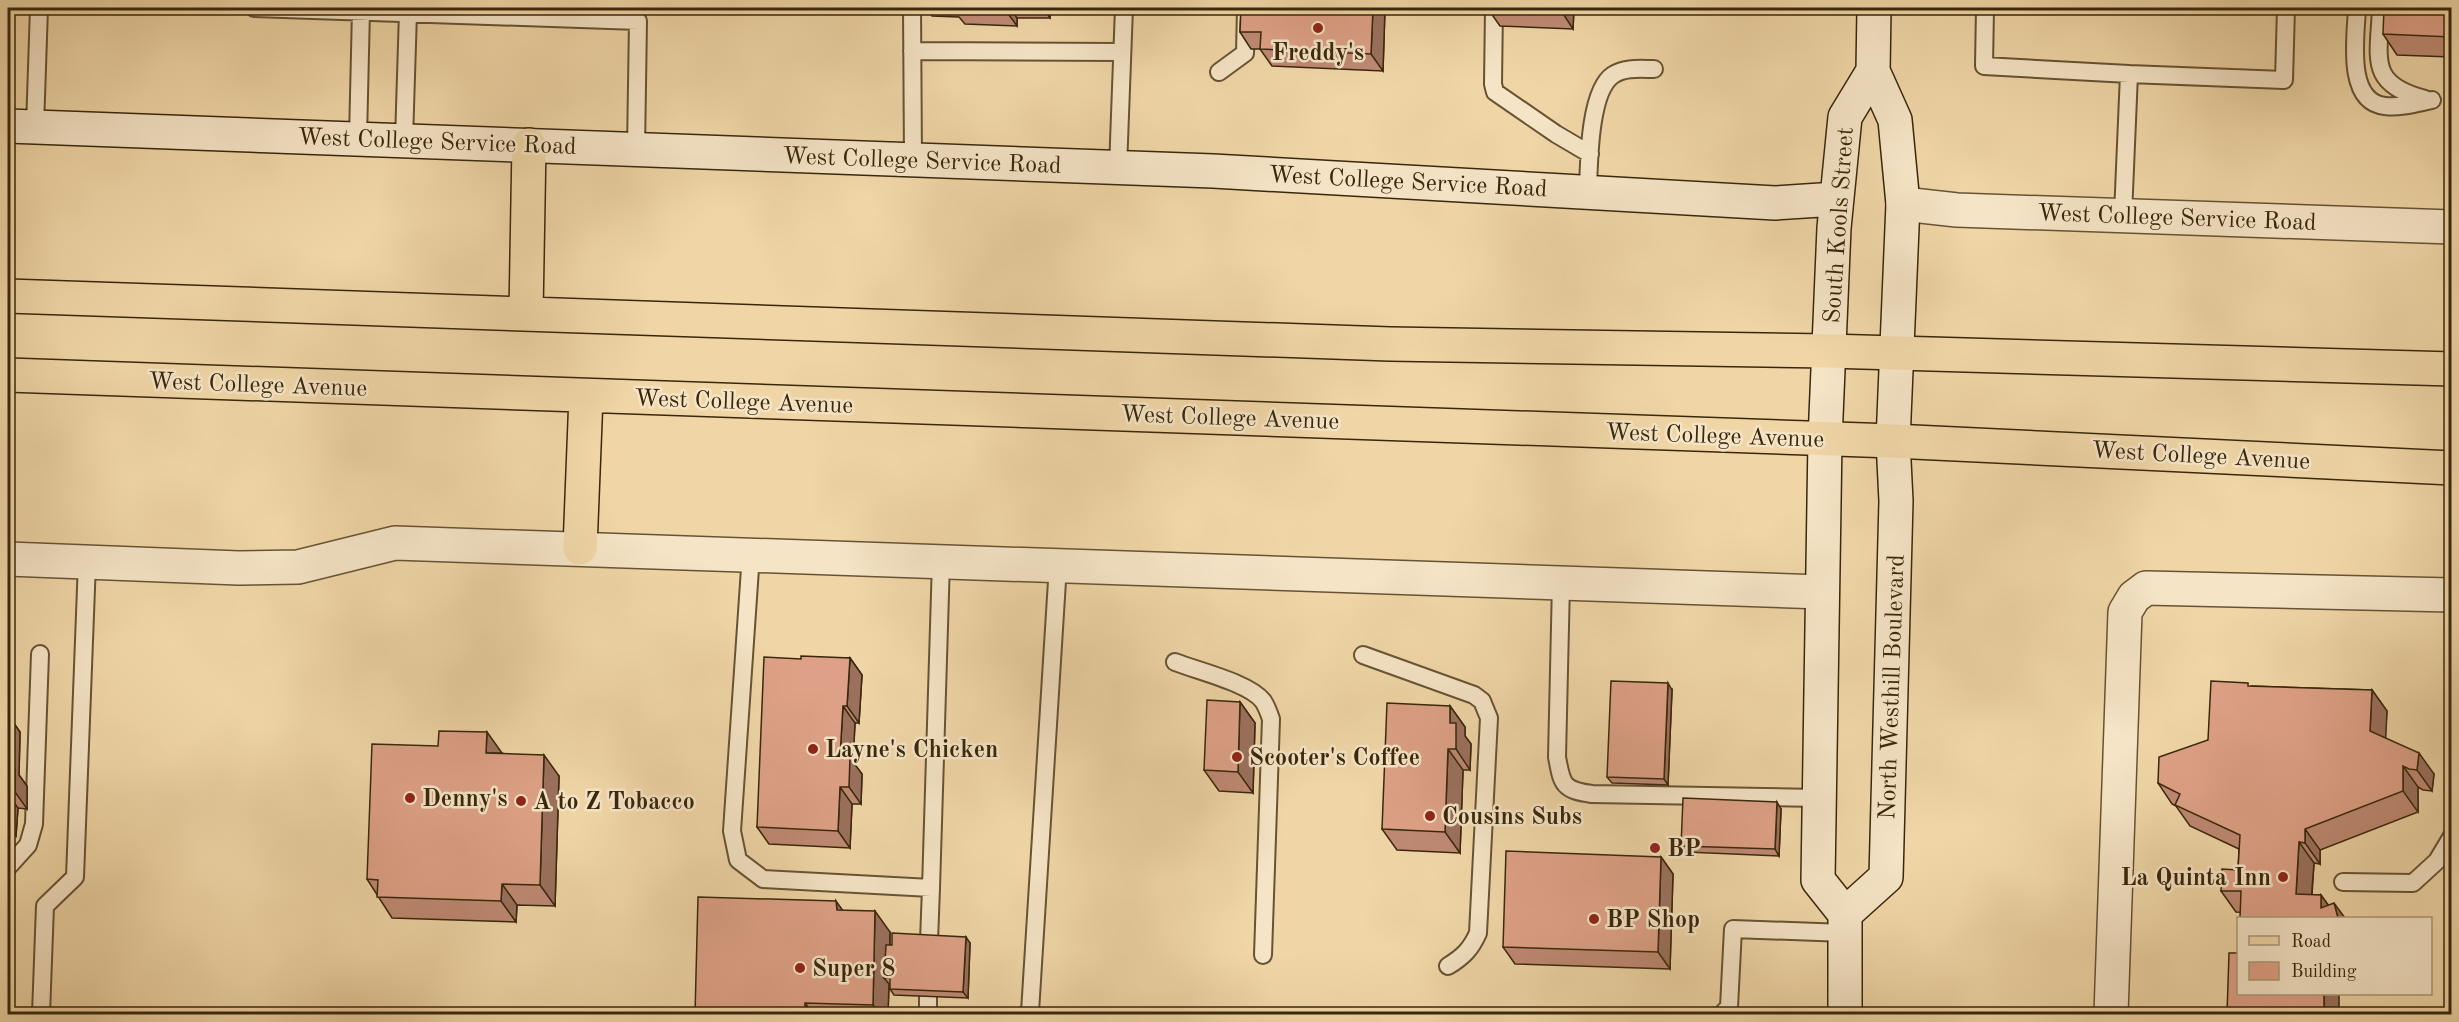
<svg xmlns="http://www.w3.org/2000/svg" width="2459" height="1022" font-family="'Old Standard TT',serif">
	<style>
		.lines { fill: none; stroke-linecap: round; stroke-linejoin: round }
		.lane-casing { stroke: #675333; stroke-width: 20 }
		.street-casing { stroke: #675333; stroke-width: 36 }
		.secondary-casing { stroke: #39270c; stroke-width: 36 }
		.primary-casing { stroke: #39270c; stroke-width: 36 }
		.lane { stroke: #f5e4c6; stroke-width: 16 }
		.street { stroke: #f5e4c6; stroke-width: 33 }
		.secondary { stroke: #f5e4c6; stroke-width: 33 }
		.primary { stroke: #f0d6a7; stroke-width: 33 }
		.wall { fill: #bf8a74; stroke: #39270c; stroke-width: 1.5 }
		.shaded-wall { fill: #9b715e; stroke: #39270c; stroke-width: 1.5 }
		.building { fill: #dea187; stroke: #39270c; stroke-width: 1.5 }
		.poi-dot { fill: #8f2418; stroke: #f5e4c6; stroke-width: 2 }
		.labels { text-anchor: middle; stroke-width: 5; stroke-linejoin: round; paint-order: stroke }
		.poi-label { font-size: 24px; font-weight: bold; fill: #39270c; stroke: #f5e4c6; text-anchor: start }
		.street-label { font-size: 24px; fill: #39270c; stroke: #f5e4c6 }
	</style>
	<rect width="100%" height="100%" fill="#f0d6a7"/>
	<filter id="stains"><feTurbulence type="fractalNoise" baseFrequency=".00333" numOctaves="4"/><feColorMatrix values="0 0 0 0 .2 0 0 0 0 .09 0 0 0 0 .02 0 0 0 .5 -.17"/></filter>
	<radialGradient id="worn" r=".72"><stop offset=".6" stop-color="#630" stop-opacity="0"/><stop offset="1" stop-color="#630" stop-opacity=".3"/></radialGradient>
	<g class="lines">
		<!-- lane casing -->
		<g class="lane-casing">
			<path id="lane" d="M254,8L638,21L636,149
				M912,8L913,160
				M1494,8L1493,84L1495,92L1556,134L1590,154
				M1985,8L1984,66L2129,74
				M2357,8C2356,35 2345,102 2385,106C2400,108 2417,103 2432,100
				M2381,8C2379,58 2367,84 2425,99
				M912,51L1122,52
				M1219,72L1245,53L1246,8
				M35,127L39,8
				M358,138L361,10
				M404,140L408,12
				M1118,168L1124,8
				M1588,190C1589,163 1589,91 1613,75C1625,67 1641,69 1654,69
				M2123,215L2129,74L2284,80L2286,8
				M751,554L732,831L738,860L763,879L931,888L941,561
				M1561,583L1557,757C1562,784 1562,790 1592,794L1819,798
				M1363,655L1474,695L1482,701L1489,718L1478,933C1471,949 1463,957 1448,966
				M1175,662C1198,671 1249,683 1263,701C1267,707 1269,713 1271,719L1263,955
				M8,867L28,845L34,824L40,654
				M2343,882L2413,883L2437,861L2452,836
				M929,941L931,888
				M41,1014L45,906L75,877L87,562
				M928,1014V996
				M1026,1014L1030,1012L1058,565
				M1722,1014L1729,1007L1733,929L1845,933"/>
		</g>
		<!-- street casing -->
		<g class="street-casing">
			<path id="street" d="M1903,204L1957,210L2452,227
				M8,559L239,568L298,567L395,543L1822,592
				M2111,1014L2125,612L2134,597L2146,588L2452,595"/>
		</g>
		<!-- secondary casing -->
		<g class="secondary-casing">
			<path id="secondary" d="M8,126L1213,171L1775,203L1836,199
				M1845,914L1886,877L1896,501L1893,441L1903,204L1895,120L1873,71L1874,8
				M1845,1014V914L1818,880L1825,440L1834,228L1845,117L1873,71"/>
		</g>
		<!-- primary casing -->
		<g class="primary-casing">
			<path id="primary" d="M8,296L1390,344L1828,351L2452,369
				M526,313L529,145
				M8,375L1893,441L2452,468
				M580,548L586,396"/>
		</g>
		<!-- lane -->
		<use href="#lane" class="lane"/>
		<!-- street -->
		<use href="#street" class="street"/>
		<!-- secondary -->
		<use href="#secondary" class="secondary"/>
		<!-- primary -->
		<use href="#primary" class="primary"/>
	</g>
	<!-- wall -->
	<path class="wall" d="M927,8H1051L1050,18H1017V26L965,24L959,17L932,16Z
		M1241,8H1385L1383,71L1272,66L1260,49H1251L1240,32Z
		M1574,8L1573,29L1500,26L1488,9Z
		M2451,8V57L2397,55L2383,34Z
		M850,658L862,675L859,723H855L853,762L862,774L861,804H852L850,848L769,844L757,827L801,659Z
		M2251,686L2372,690L2387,711L2385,738L2434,774L2432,791L2423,790L2418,787V812L2320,850V864L2314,863L2312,895H2321L2328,905L2345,918L2236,912L2221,891L2238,870L2239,849L2190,826L2176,806L2172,804L2158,783L2208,740Z
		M1672,690L1668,785L1612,783L1607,777Z
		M1240,702L1255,723L1253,793L1219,791L1204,770Z
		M1450,706L1465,727V736L1471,744L1470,770H1463L1460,853L1397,850L1382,829Z
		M8,715L20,732L19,775L27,786V809L18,808L16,836H8Z
		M502,753L559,776L555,906L517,905L516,922L392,918L367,879Z
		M1781,809L1779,856L1686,852L1681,846Z
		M1661,857L1673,874L1670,969L1515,964L1503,947Z
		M842,910L890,932V945L970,943L968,998L894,995L890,989V984H889L888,1014H695Z"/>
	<!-- shaded-wall -->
	<path class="shaded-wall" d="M1004,8H1010L1017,18V26Z
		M1043,8H1051L1050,18Z
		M1373,8H1385L1383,71L1371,54Z
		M1562,8H1574L1573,29L1562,12Z
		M850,658L862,675L859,723L847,706Z
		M1668,683L1672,690L1668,785L1664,779Z
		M2372,690L2387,711L2385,752L2370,731Z
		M1240,702L1255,723L1253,793L1238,772Z
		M843,706L855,723L853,762L862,774L861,804L849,787L840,757Z
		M1450,706L1465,727V736L1471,744L1470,770L1456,749L1450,723Z
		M8,715L20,732L19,775L27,786V809L15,792L8,768Z
		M487,732L502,753H486Z
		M1448,749L1463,770L1460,853L1445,832Z
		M2419,753L2434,774L2432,791L2417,770Z
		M544,755L559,776L555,906L540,885Z
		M2403,766L2418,787V812L2403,791Z
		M840,787L852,804L850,848L838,831Z
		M8,794L18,808L16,836L8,824Z
		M1777,802L1781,809L1779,856L1775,849Z
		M2305,829L2320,850V864L2305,843Z
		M2299,842L2314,863L2310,915L2296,894Z
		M1661,857L1673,874L1670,969L1658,952Z
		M502,884L517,905L516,922L501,901Z
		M2321,895L2336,916L2321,908Z
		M836,901L851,922L837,910Z
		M2334,903L2345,918H2338Z
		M875,911L890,932L889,978H884L889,984L888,1014H880L873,1005Z
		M966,937L970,943L968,998L963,992Z
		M2324,993H2339V1014H2324Z
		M805,1003L813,1014H805Z"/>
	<!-- building -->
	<path class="building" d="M1241,8H1373L1371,54L1260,49L1261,32H1240Z
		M1488,8H1562V12L1488,9Z
		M2384,8H2451V37L2383,34Z
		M801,656L850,658L847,706H843L840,757H850L849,787H840L838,831L757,827L764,657L801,659Z
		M1611,681L1668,683L1664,779L1607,777Z
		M2211,681L2248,683V686L2372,690L2370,731L2419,753L2417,770L2409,769L2403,766V791L2305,829V843L2299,842L2296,894L2321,895V908L2334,903L2338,918H2240L2241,891H2221L2222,869L2238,870L2240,835L2175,805L2180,794L2158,783L2159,757L2208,740Z
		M1207,700L1240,702L1238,772L1204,770Z
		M1387,703L1450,706V723H1456V749H1448L1445,832L1382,829Z
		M439,731L487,732L486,753L544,755L540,885L502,884L501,901L377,897L378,880L367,879L372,744L438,746Z
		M8,768L15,769V792L8,791Z
		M1683,798L1777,802L1775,849L1681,846Z
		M1506,851L1661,857L1658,952L1503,947Z
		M698,897L836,901L837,910L875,911L873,1005L805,1003V1014H695Z
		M892,933L966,937L963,992L890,989V978H884L886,945H892Z
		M2229,953H2238V993H2324V1014H2227Z"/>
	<!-- markers -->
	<g class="poi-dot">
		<circle cx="1318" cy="28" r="6"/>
		<circle cx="813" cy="749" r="6"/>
		<circle cx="1237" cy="757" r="6"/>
		<circle cx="410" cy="798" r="6"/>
		<circle cx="521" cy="801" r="6"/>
		<circle cx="1430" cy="816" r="6"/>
		<circle cx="1655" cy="848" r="6"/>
		<circle cx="2283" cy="877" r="6"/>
		<circle cx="1594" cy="919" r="6"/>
		<circle cx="800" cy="968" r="6"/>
	</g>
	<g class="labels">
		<!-- poi labels -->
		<g class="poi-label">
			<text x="1318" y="60" text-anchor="middle">Freddy's</text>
			<text x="825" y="757">Layne's Chicken</text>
			<text x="1249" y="765">Scooter's Coffee</text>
			<text x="422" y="806">Denny's</text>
			<text x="533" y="809">A to Z Tobacco</text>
			<text x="1442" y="824">Cousins Subs</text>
			<text x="1667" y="856">BP</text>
			<text x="2271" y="885" text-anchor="end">La Quinta Inn</text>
			<text x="1606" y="927">BP Shop</text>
			<text x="812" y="976">Super 8</text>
		</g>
		<!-- street labels -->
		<g class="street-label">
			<text transform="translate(437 141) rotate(2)" y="8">West College Service Road</text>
			<text transform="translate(922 160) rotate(2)" y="8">West College Service Road</text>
			<text transform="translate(1408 181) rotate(3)" y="8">West College Service Road</text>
			<text transform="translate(2177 217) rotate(2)" y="8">West College Service Road</text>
			<text transform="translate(1838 225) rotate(-86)" y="8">South Kools Street</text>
			<text transform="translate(258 384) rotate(2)" y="8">West College Avenue</text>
			<text transform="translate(744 401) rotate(2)" y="8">West College Avenue</text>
			<text transform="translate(1230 417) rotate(2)" y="8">West College Avenue</text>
			<text transform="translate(1715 435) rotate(2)" y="8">West College Avenue</text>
			<text transform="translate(2201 455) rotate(3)" y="8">West College Avenue</text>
			<text transform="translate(1891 687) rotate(-88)" y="8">North Westhill Boulevard</text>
		</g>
	</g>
	<!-- margin -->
	<rect width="2459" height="1022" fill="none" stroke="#f0d6a7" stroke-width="30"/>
	<rect x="9" y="9" width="2441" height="1004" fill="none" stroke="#39270c" stroke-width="3"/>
	<rect x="15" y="15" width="2429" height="992" fill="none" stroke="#39270c" stroke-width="1.5"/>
	<!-- legend -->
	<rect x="2237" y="917" width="195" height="78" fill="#f5e4c6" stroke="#aa987c" stroke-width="1.5"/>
	<rect x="2249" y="936" width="30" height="9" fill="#f0d6a7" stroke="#aa987c" stroke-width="1.5"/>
	<text x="2291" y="947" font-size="18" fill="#39270c">Road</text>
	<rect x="2249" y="962" width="30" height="18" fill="#dea187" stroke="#aa987c" stroke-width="1.5"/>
	<text x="2291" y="977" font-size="18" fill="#39270c">Building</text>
	<rect width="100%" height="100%" filter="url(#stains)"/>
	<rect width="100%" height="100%" fill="url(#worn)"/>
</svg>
